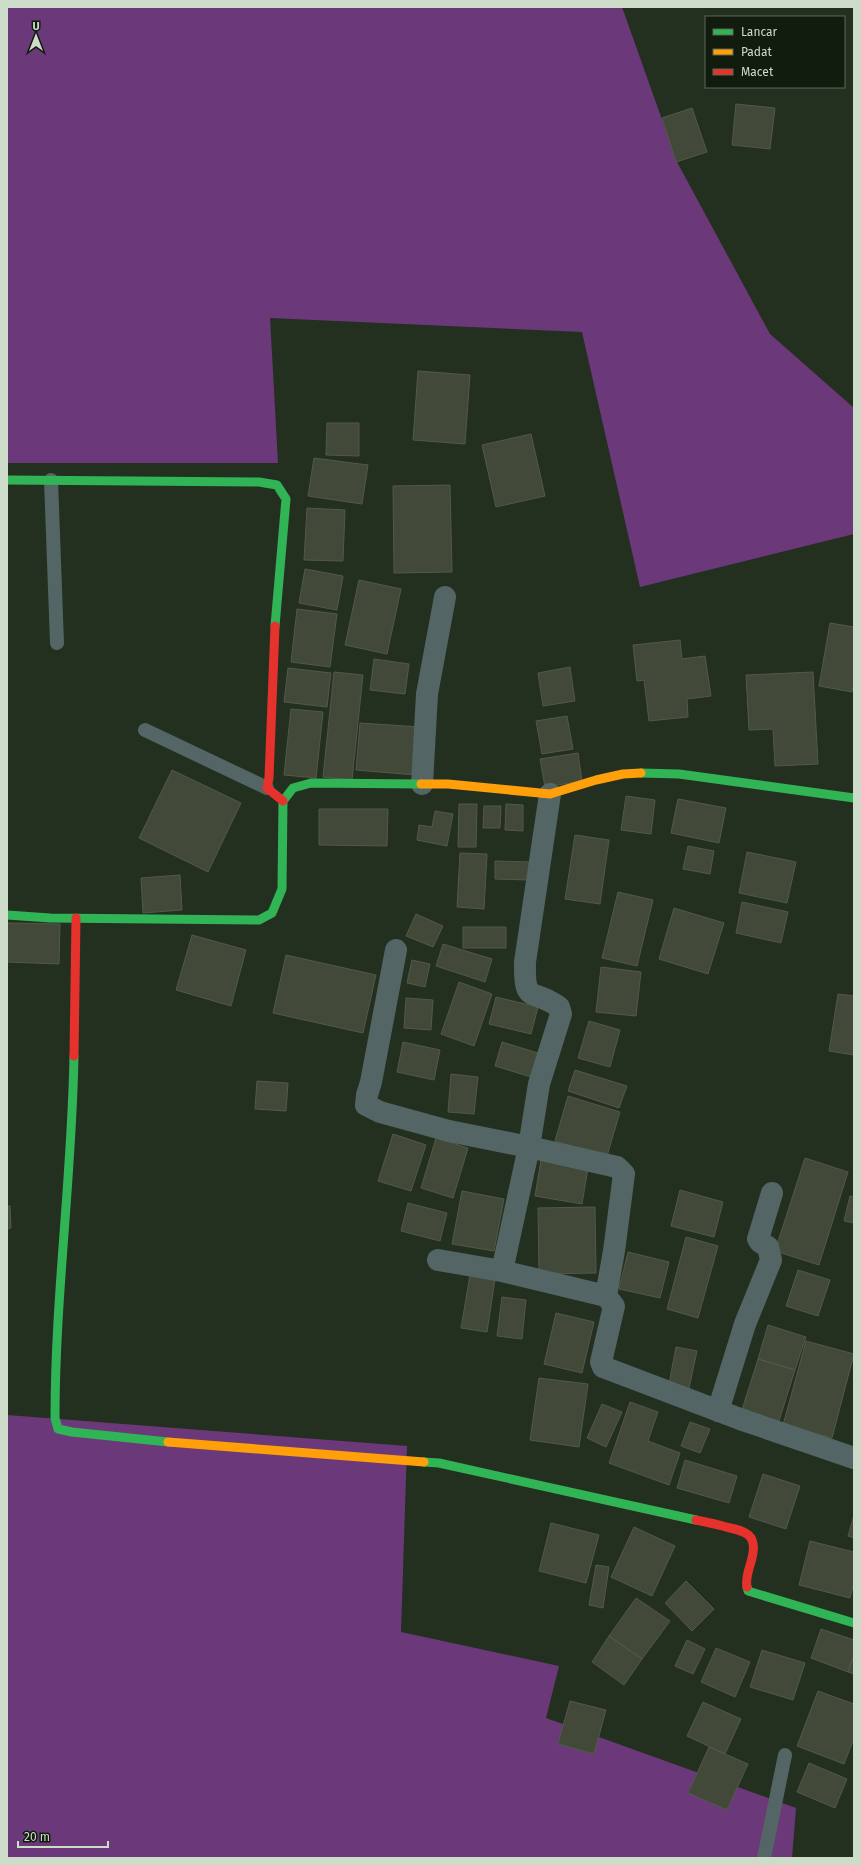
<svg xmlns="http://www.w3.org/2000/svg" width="861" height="1865" font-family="'Fira Sans',sans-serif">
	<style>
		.green { fill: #6b3979 }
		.building { fill: #424939; stroke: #52594a }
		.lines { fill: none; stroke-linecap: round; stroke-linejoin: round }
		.lane { stroke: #536665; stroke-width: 14 }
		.street { stroke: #536665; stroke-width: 22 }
		.fast { stroke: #30b455; stroke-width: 9 }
		.slow { stroke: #ff9f0a; stroke-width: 9 }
		.jam { stroke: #e5322d; stroke-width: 9 }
	</style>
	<rect width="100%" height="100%" fill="#24301f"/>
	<!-- green -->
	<path class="green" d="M7,7H622L677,162L770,334L854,408V534L640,587L582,332L270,318L278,463H7Z
		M7,1415L407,1446L401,1632L559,1666L546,1718L796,1808L792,1858H7Z"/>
	<!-- building -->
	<path class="building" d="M736,104L775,108L770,149L732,145Z
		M692,108L707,152L676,162L662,118Z
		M418,371L470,375L465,444L413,440Z
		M327,423H359V456L326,455Z
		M531,434L545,496L496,507L482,445Z
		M314,458L368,465L362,504L308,496Z
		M450,485L452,572L394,573L393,486Z
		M307,508L345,510L343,561L304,560Z
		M305,569L343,576L337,610L299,603Z
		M359,580L401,589L387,654L345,645Z
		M297,609L337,614L330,667L291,662Z
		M830,623L854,627V683L852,692L819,686Z
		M680,640L682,659L705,656L711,696L687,699L688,717L649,721L644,680L637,681L633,645Z
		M374,659L409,664L405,694L370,690Z
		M570,667L575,701L543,706L538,673Z
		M288,668L331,673L327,707L284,702Z
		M334,672L363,675L352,780L323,777Z
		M813,672L818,764L775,766L773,729L749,730L746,675Z
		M291,709L323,712L316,778L284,775Z
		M567,716L573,749L542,754L536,721Z
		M360,723L420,727L416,775L356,770Z
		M578,753L582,781L545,787L540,759Z
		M172,770L241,803L208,872L139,838Z
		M626,796L655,800L651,834L621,830Z
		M678,799L726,808L719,843L671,833Z
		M459,804H477L476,847H458Z
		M506,804L523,805V831L505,830Z
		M484,806H501L500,828H483Z
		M319,809H388L387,846L319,845Z
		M435,811L453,814L447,846L417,840L419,825L432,827Z
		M575,835L609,840L600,904L565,899Z
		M688,846L714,851L710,874L683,869Z
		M747,852L796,862L787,903L739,893Z
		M460,853L487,854L484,909L457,907Z
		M495,861L531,862L530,880L495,879Z
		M180,875L182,910L143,913L141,878Z
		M618,892L653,900L637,966L602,958Z
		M742,902L788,912L781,943L736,933Z
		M674,908L724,923L708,974L659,959Z
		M416,914L443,926L433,947L406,936Z
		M7,923L60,924L59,964L7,962Z
		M463,927H506V948H463Z
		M192,935L246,950L231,1006L176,990Z
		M443,944L492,959L485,982L436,966Z
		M286,955L376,975L363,1033L273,1013Z
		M412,960L430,964L425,987L407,983Z
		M601,967L641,972L636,1016L596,1012Z
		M459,982L492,994L474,1046L441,1034Z
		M838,994L854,996V1055L829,1051Z
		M496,997L538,1007L531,1034L489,1024Z
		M406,998L433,1000L431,1030L404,1028Z
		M589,1021L620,1030L610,1067L578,1058Z
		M403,1042L440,1050L434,1080L397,1072Z
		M502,1042L538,1053L531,1077L495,1066Z
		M575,1070L627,1086L619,1108L568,1091Z
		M451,1074L478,1077L474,1114L448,1112Z
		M257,1081L288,1083L286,1111L255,1109Z
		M568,1096L620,1112L607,1156L555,1141Z
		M393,1134L426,1145L411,1191L378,1181Z
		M436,1138L468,1148L453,1198L421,1188Z
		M805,1158L848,1172L819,1265L775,1251Z
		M541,1160L588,1168L582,1204L535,1196Z
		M680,1190L723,1202L714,1237L671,1226Z
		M462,1191L504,1199L494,1251L452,1244Z
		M850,1196L854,1197V1223L844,1221Z
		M408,1203L447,1213L440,1241L401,1231Z
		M7,1206H10L11,1228L7,1229Z
		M595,1207L596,1273L539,1274L538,1208Z
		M686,1237L718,1246L698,1318L667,1309Z
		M628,1252L669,1262L660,1298L619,1289Z
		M798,1270L830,1280L818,1316L786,1306Z
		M470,1275L495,1279L487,1332L461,1328Z
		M502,1297L526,1300L522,1339L497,1336Z
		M556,1313L594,1322L582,1373L544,1364Z
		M768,1325L806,1337L795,1370L758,1359Z
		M806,1341L854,1354L832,1438L783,1425Z
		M676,1347L697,1351L689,1388L669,1384Z
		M758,1359L795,1370L778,1424L741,1413Z
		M539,1378L588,1384L579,1447L530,1440Z
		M630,1402L658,1412L648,1441L680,1453L669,1485L609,1463Z
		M602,1404L622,1412L606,1447L587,1438Z
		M690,1422L710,1429L700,1453L681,1446Z
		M685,1460L737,1476L729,1503L677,1488Z
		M763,1474L800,1486L786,1529L749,1517Z
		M854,1515V1538L848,1536Z
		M551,1523L599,1535L586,1583L539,1571Z
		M634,1527L675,1546L652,1596L611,1577Z
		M810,1541L854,1552V1582L850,1598L799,1585Z
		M596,1565L609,1567L603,1608L589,1605Z
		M686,1581L714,1609L692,1631L665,1603Z
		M636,1598L670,1621L642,1659L609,1636Z
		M821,1629L854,1640V1655L848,1672L811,1658Z
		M609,1636L642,1659L624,1685L592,1662Z
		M687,1640L705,1649L693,1674L675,1666Z
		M716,1648L750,1662L735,1697L701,1682Z
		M762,1650L805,1663L793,1700L750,1687Z
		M854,1655V1674L848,1672Z
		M818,1691L854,1704V1738L844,1764L797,1746Z
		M570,1701L606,1710L594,1754L558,1744Z
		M703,1702L741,1719L725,1754L687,1736Z
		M709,1747L748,1764L727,1810L688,1793Z
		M809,1763L847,1779L835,1808L797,1792Z"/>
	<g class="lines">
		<!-- lane -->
		<path class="lane" d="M51,480L57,643
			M145,730L267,788
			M764,1858L785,1755"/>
		<!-- street -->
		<path class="street" d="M422,784L427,694L445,597
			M396,950L371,1082L367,1095L366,1105L380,1112L449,1131L529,1147L617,1167L624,1174L614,1251L606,1296
			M438,1260L502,1271L606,1296L614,1306L601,1362L603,1367L740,1419L854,1458
			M502,1271L529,1147L539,1084L561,1014L559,1007C532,987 524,1006 525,962L550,794
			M718,1411L745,1324L771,1260L768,1247L760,1242L758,1239L772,1193"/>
		<!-- fast -->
		<path class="fast" d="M7,480L259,482L277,485L286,499L275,626
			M641,773L679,774L854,798
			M7,915L50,918L259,920L272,913L282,889L283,801L293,788L311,783L421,784
			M74,1056C72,1177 55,1297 55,1418L58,1429L72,1432L168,1442
			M424,1462L439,1463L696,1520
			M747,1587L748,1591L854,1623"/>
		<!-- slow -->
		<path class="slow" d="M421,784H448L550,794L596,780L623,774L641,773
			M168,1442L424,1462"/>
		<!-- jam -->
		<path class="jam" d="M275,626L269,778L267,788L283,801
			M74,1056L76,918
			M696,1520C706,1522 716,1524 726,1527C745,1531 758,1534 752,1558C750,1567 745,1577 747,1587"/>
	</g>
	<!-- border -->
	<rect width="861" height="1865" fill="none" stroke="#cddcc9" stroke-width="16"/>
	<!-- legend -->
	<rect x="705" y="16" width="140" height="72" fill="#111b0e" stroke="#5c6859"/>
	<rect x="713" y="29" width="20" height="6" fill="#30b455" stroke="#5c6859"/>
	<text x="741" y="36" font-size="12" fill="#cddcc9">Lancar</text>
	<rect x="713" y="49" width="20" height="6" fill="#ff9f0a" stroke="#5c6859"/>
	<text x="741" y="56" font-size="12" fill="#cddcc9">Padat</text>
	<rect x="713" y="69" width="20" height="6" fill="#e5322d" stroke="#5c6859"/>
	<text x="741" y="76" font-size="12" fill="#cddcc9">Macet</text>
	<!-- north arrow -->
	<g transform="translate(36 36)" stroke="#111b0e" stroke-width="3" paint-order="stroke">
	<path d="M0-3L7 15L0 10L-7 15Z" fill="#cddcc9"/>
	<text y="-6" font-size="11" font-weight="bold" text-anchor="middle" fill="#cddcc9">U</text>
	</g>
	<!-- scale -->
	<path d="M18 1841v6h90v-6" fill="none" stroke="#cddcc9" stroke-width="2"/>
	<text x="24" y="1841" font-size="12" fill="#cddcc9" stroke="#111b0e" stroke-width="3" paint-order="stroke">20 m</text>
</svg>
